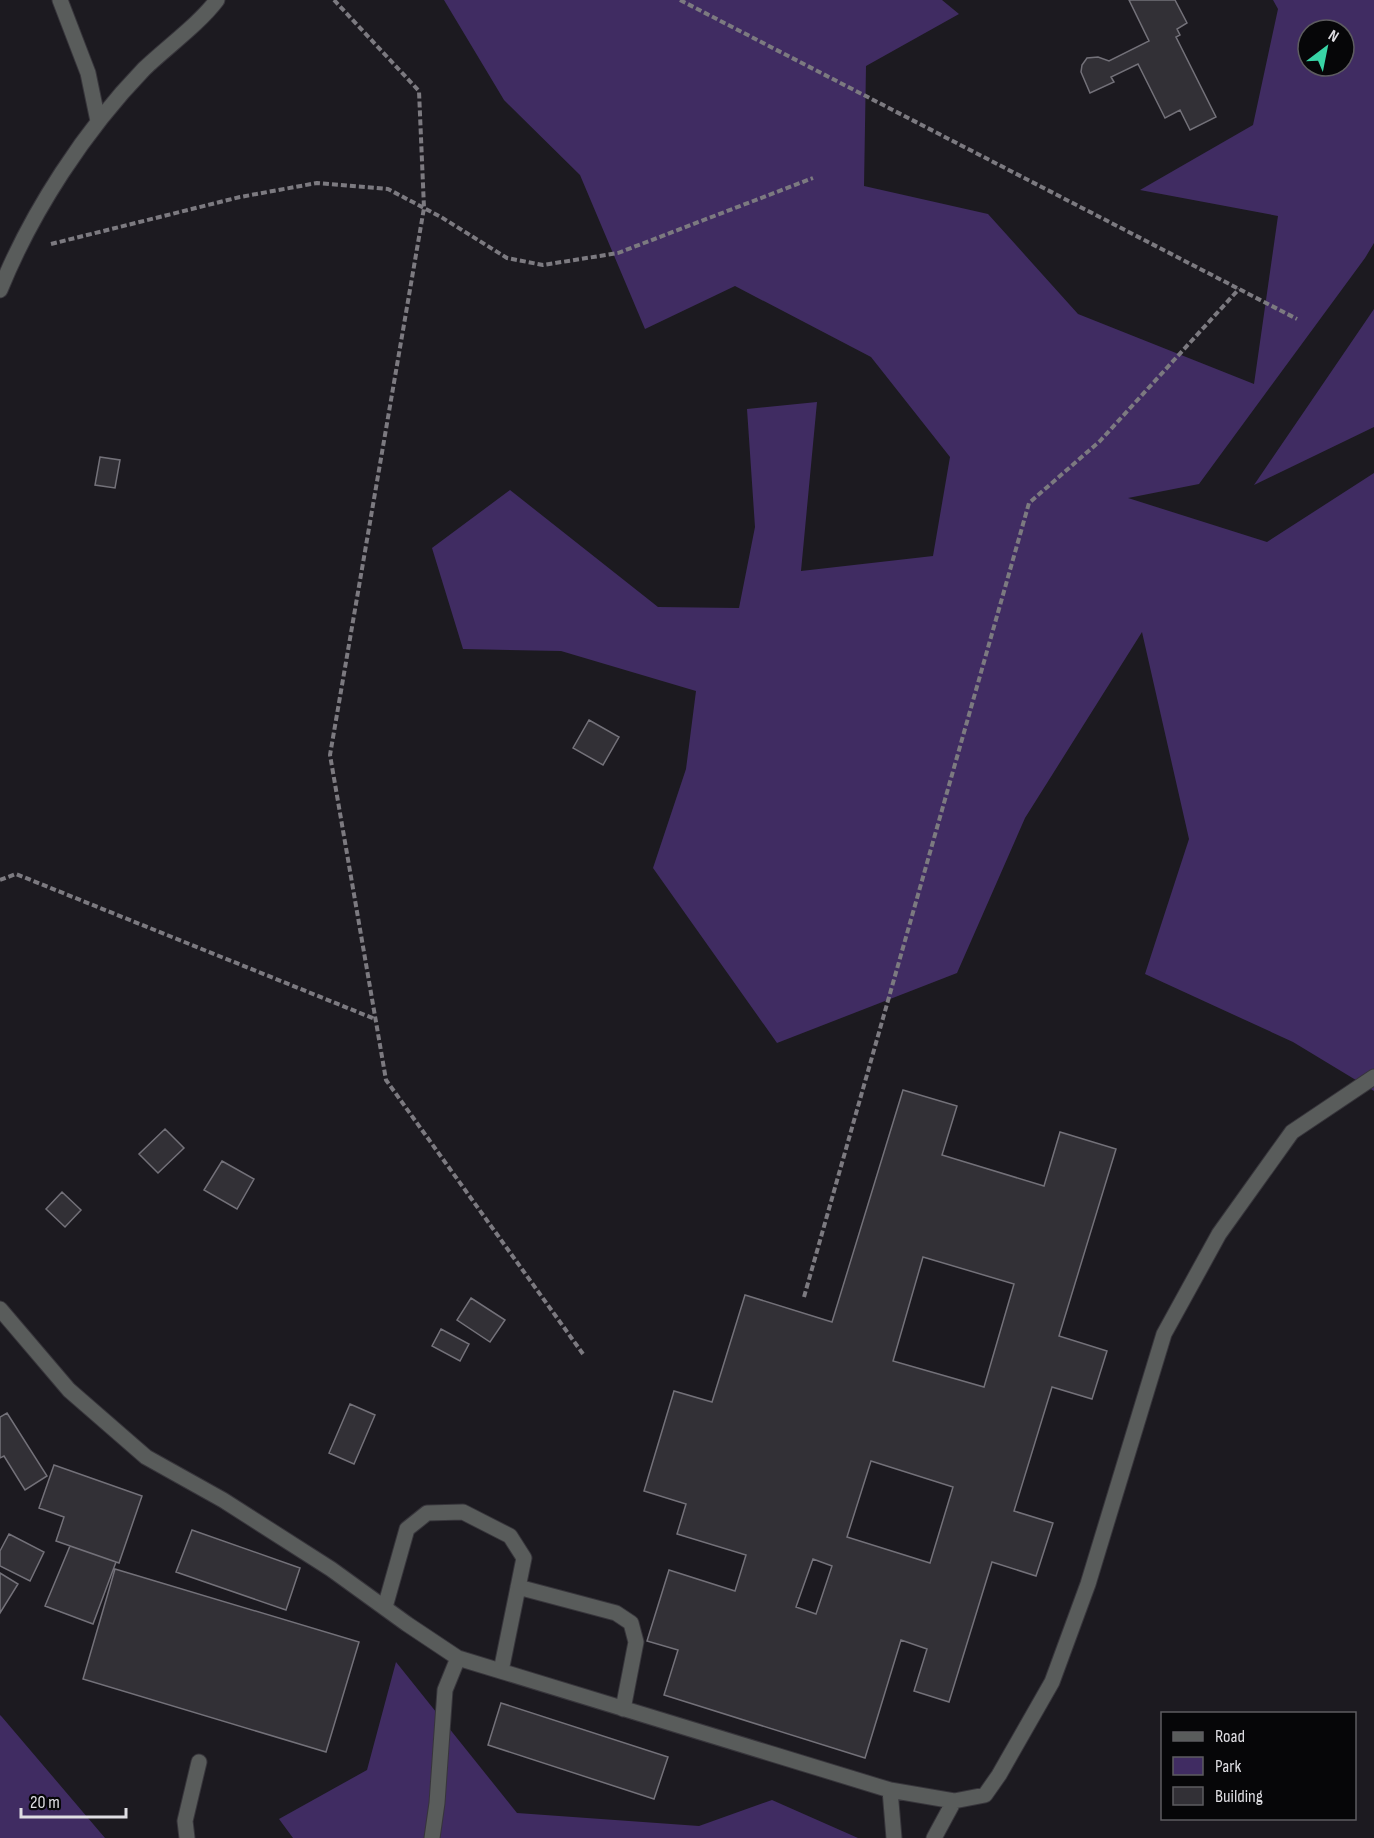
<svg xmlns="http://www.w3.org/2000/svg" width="1374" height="1838" font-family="'Sofia Sans Condensed',sans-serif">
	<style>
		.green { fill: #402c62; fill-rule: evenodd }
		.building { fill: #323036; stroke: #737179; stroke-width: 1.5; fill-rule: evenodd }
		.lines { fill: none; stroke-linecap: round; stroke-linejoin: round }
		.minor-casing { stroke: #37353b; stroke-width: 17 }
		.path { stroke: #7c7a80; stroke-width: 4; stroke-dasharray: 6 3; stroke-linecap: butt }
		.minor { stroke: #595c5b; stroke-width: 15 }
	</style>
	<rect width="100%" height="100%" fill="#1c1a20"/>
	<!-- green -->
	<path class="green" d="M444,0H942L959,14L866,66L864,186L988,214L1078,314L1254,384L1278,216L1140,190L1253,125L1278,9L1273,0H1374V243L1365,258L1199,484L1128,498L1267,542L1374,473V1091L1293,1042L1145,974L1189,839L1142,632L1025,818L957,973L777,1043L653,868L686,769L696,691L561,651L463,649L432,548L510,490L658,607L739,608L755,527L747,409L817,402L801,571L933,556L950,457L871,357L735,286L645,329L580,175L504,100ZM1308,30H1344V66H1308Z
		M1374,309V427L1254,485Z
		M396,1662L517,1813L699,1826L772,1800L858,1838H293L279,1819L367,1770Z
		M0,1715L2,1717L105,1838H0Z"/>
	<!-- building -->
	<path class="building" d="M1129,0H1175L1187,23L1177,29L1180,35L1176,37L1216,117L1190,130L1180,110L1165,118L1138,64L1111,77L1114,82L1090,93L1081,72L1082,65L1087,58L1098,57L1109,61L1149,41Z
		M100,457L120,460L115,488L95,485Z
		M589,720L619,737L603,765L573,748Z
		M903,1090L957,1106L942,1155L1044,1186L1060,1132L1116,1149L1059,1336L1107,1351L1092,1399L1052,1387L1014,1511L1053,1523L1036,1576L992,1562L949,1702L914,1691L927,1649L901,1640L865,1758L664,1695L678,1650L647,1641L669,1570L735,1591L746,1555L677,1534L686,1504L644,1491L674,1391L712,1402L745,1295L832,1322ZM923,1257L1014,1284L984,1387L893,1361ZM871,1461L953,1487L930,1563L847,1537ZM813,1559L832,1566L816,1614L796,1607Z
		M165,1129L184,1148L158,1173L139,1154Z
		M222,1161L254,1179L237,1209L204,1190Z
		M62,1192L81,1210L65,1227L46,1209Z
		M471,1298L505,1320L490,1342L457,1320Z
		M441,1329L469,1344L460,1361L432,1346Z
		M350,1404L375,1415L354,1464L329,1453Z
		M7,1413L47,1476L25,1490L4,1456L0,1458V1417Z
		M54,1465L142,1496L119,1563L56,1541L64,1517L39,1508Z
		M192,1530L300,1568L286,1610L176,1572Z
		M9,1534L44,1552L30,1581L0,1566V1551Z
		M70,1546L116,1562L93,1624L45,1606Z
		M115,1569L359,1642L326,1752L83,1679Z
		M0,1573L18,1584L0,1613Z
		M501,1703L668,1757L654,1799L488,1745Z"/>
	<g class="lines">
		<!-- minor casing -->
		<g class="minor-casing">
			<path id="minor" d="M60,0L88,73L98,121
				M0,290C32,211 85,130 144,69C167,47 199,24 217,0
				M0,1309L69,1390L146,1457L223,1500L331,1569L407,1624L458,1658
				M518,1587L616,1613L631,1623L636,1642L623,1709
				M385,1607L407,1529L427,1513L463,1512L510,1536L524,1558L501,1671
				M890,1790L894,1838
				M187,1838L185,1821L199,1762
				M432,1838L437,1803L445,1690L458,1658L890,1790L954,1801L985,1795L999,1775L1052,1682L1088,1584L1164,1334L1219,1234L1292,1132L1374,1077
				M934,1838L954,1801"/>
		</g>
		<!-- path -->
		<path class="path" d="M334,0L419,91L424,208L330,755L386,1080L583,1354
			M680,0L1297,319
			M51,244L240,197L317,183L388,189L441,217L507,258L543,265L618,253L813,178
			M0,880L16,874L375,1019
			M804,1297L1029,503L1100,441L1239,289"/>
		<!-- minor -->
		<use href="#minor" class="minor"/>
	</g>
	<!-- legend -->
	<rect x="1161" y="1712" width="195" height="108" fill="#060608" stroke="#5d5c60" stroke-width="1.5"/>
	<rect x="1173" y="1732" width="30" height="9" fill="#595c5b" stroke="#5d5c60" stroke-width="1.5"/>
	<text x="1215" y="1742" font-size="18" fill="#dfdee3">Road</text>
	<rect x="1173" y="1757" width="30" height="18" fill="#402c62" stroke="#5d5c60" stroke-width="1.5"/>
	<text x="1215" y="1772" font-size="18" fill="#dfdee3">Park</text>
	<rect x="1173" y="1787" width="30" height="18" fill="#323036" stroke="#5d5c60" stroke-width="1.5"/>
	<text x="1215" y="1802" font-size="18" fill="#dfdee3">Building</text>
	<!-- north arrow -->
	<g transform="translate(1326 48) rotate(32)"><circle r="28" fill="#060608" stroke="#5d5c60" stroke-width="1.5"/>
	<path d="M0-4.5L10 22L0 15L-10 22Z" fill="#38d4a6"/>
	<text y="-9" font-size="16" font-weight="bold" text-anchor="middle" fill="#dfdee3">N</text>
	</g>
	<!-- scale -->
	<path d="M21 1808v9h105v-9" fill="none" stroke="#dfdee3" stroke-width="3"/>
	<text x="30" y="1808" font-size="18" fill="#dfdee3" stroke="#060608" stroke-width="4.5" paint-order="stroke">20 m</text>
</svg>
